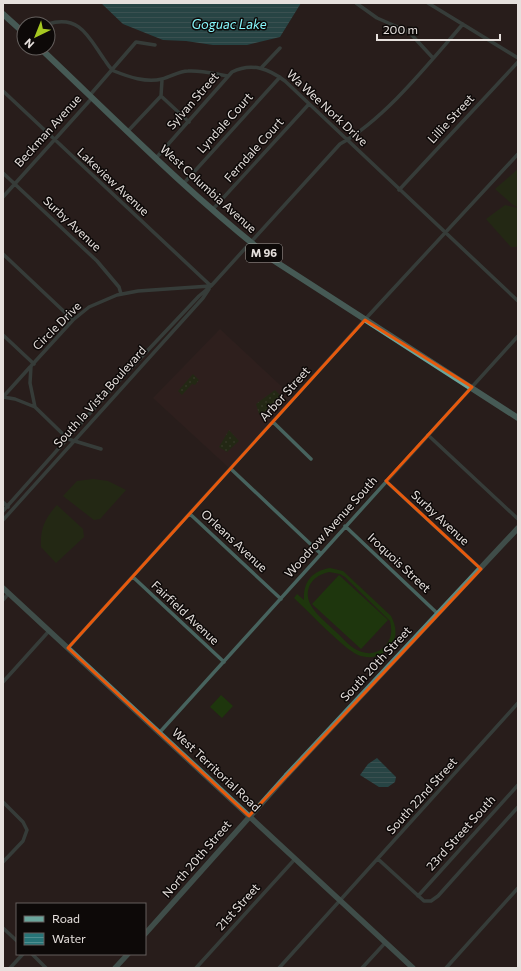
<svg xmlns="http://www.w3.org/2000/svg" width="521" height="971" font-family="Commissioner,sans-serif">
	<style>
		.education { fill: #352220 }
		.grass { fill: #1e360d; fill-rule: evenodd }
		.park { fill: url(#park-dots) }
		.water { fill: url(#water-rules) }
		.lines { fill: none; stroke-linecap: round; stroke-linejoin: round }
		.street { stroke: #47635e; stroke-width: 3.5 }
		.secondary { stroke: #5b8881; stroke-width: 5.5 }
		.primary { stroke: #6aa59c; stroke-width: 6 }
		.marked { fill: none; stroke: #e8590c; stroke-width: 3; stroke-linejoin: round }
		.labels { text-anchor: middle; stroke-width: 3; stroke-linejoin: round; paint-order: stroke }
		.shield { fill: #0d0908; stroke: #a5a09d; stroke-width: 1 }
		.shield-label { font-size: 11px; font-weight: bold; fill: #e6e0dd }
		.street-label { font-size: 12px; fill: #e6e0dd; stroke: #0d0908 }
		.water-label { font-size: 13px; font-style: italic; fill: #87f8fc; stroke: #0d0908 }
	</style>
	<defs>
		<pattern id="park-dots" width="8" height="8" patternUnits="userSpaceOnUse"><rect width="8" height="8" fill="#1e360d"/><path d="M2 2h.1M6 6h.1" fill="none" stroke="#3f5330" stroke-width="1.8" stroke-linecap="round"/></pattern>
		<pattern id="water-rules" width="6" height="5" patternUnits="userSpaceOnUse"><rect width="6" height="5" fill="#277477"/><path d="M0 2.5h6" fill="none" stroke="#518e90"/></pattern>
	</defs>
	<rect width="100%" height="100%" fill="#281e1b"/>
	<!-- education -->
	<path class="education" d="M220,329L293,397L229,468L153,398Z"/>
	<!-- grass -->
	<path class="grass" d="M518,169V207L513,205L495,189Z
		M505,205L518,208V246L516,247H511L486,219Z
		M93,479L108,481L126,490L100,519L94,520L63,496L77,481Z
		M57,505L83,529L84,537L56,563L41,547C40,529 45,518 57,505Z
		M330,568L343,571L391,616C396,626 398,636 391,645C384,656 371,660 358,655C344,649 308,611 294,598L297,594L304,600C303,582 312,571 330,568ZM329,572L340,574L345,577L390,621C392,629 392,637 387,644C381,652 371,655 362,652C351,649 343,638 335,631C323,619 299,603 311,583C315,577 321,574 329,572Z
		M339,575L388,620L361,649L312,604Z
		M221,695L233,706L222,718L210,707Z"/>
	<!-- park -->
	<path class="park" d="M193,374L199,380L195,385L192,384L182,395L178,391Z
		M275,390L281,396L263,414H259L256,404Z
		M229,430L239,441L227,452L219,447Z"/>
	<!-- water -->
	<path class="water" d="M101,3H301L280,37L247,45H213L186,41L163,40L123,24Z
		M377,758L396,777L395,782L388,787H379L360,775L368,764Z"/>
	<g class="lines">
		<!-- street -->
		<path class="street" d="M356,3L377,18L409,32L433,58
			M428,3L518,58
			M48,24C80,14 89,38 104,59C107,63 110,69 114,71C129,77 146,83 162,79C171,77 179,71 188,71C202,70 215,74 228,76
			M262,67L280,48
			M162,80L161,96L189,122
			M3,91L211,286
			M90,95L136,42L155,45
			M128,131L161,96
			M156,158L232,72C252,62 269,69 285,81L518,301
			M3,173L97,261L119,287L121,294
			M184,183L280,77
			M399,190L518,62
			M3,197L92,98
			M213,209L309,104
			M3,254L73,320
			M3,335L34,364
			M3,397L15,399L35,407L68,439L101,449
			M3,397L30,367
			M35,407L30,383L31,366L73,320L89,307L117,295L138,291L210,286
			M273,422L311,459
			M428,435L518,519
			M231,469L320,553
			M386,481L481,569
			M3,502L8,507
			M3,511L116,384L199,296L211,286L340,144C385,119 429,63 463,24
			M190,514L281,599
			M3,520L203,298L209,289
			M345,526L438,614
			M133,577L224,662
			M3,600L9,593
			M68,648L370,314L518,154
			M3,682L49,631
			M160,732L518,336
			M3,802L23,822L27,830L23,841L3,862
			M378,859L424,901H431L438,896L518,807
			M418,896L518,785
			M3,928L17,941
			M32,954L46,968
			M10,968L23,954
			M196,968L295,859
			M279,968L518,703
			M362,968L385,943
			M446,968L518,888"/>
		<!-- secondary -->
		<path class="secondary" d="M3,588L413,968
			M145,934L286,776L518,528
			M115,968L128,954"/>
		<!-- primary -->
		<path class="primary" d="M3,14L24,33
			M40,48C116,120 190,195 273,260L518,418"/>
	</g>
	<!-- marked area -->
	<path d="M0 0H521V971H0ZM365,320L472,387L386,481L481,569L249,816L68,648Z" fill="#281e1b" fill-opacity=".55" fill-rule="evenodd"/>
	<path class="marked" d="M365,320L472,387L386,481L481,569L249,816L68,648Z"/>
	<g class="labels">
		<!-- shield labels -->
		<rect class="shield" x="246" y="244" width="36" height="18" rx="3"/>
		<g class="shield-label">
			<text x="264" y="257">M 96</text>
		</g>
		<!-- street labels -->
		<g class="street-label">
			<text transform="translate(193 101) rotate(-49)" y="4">Sylvan Street</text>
			<text transform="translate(327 108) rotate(43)" y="4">Wa Wee Nork Drive</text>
			<text transform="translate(451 119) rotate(-47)" y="4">Lillie Street</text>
			<text transform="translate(225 123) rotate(-48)" y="4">Lyndale Court</text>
			<text transform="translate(48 131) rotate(-48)" y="4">Beckman Avenue</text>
			<text transform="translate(254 150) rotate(-48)" y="4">Ferndale Court</text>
			<text transform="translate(113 182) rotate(43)" y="4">Lakeview Avenue</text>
			<text transform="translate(208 189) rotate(42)" y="4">West Columbia Avenue</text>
			<text transform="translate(72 224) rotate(43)" y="4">Surby Avenue</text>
			<text transform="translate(57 326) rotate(-45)" y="4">Circle Drive</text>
			<text transform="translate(285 394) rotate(-48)" y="4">Arbor Street</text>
			<text transform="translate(100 397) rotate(-48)" y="4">South la Vista Boulevard</text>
			<text transform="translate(440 518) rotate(43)" y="4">Surby Avenue</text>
			<text transform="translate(331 527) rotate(-48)" y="4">Woodrow Avenue South</text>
			<text transform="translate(234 541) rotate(43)" y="4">Orleans Avenue</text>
			<text transform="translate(399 563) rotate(43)" y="4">Iroquois Street</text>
			<text transform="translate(185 613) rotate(43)" y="4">Fairfield Avenue</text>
			<text transform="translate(376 664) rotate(-47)" y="4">South 20th Street</text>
			<text transform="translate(216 770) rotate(43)" y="4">West Territorial Road</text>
			<text transform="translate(422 796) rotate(-48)" y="4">South 22nd Street</text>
			<text transform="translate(461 833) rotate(-48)" y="4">23rd Street South</text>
			<text transform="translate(197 859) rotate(-49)" y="4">North 20th Street</text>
			<text transform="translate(238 907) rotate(-48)" y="4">21st Street</text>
		</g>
		<!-- water labels -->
		<g class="water-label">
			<text x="229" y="29">Goguac Lake</text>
		</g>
	</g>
	<!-- border -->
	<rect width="521" height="971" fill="none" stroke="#e6e0dd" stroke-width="8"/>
	<!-- legend -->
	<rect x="16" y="903" width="130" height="52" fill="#0d0908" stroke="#645f5d"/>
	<rect x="24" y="916" width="20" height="6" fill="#6aa59c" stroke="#645f5d"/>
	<text x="52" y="923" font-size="12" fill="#e6e0dd">Road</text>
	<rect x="24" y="933" width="20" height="12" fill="url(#water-rules)" stroke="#645f5d"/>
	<text x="52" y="943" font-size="12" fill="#e6e0dd">Water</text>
	<!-- north arrow -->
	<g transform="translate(36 36) rotate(223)"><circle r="19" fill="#0d0908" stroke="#645f5d"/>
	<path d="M0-3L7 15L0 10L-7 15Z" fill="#a6c821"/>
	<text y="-6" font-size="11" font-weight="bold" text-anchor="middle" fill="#e6e0dd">N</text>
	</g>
	<!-- scale -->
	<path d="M377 34v6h123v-6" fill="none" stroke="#e6e0dd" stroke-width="2"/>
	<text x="383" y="34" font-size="12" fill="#e6e0dd" stroke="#0d0908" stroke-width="3" paint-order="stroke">200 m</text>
</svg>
